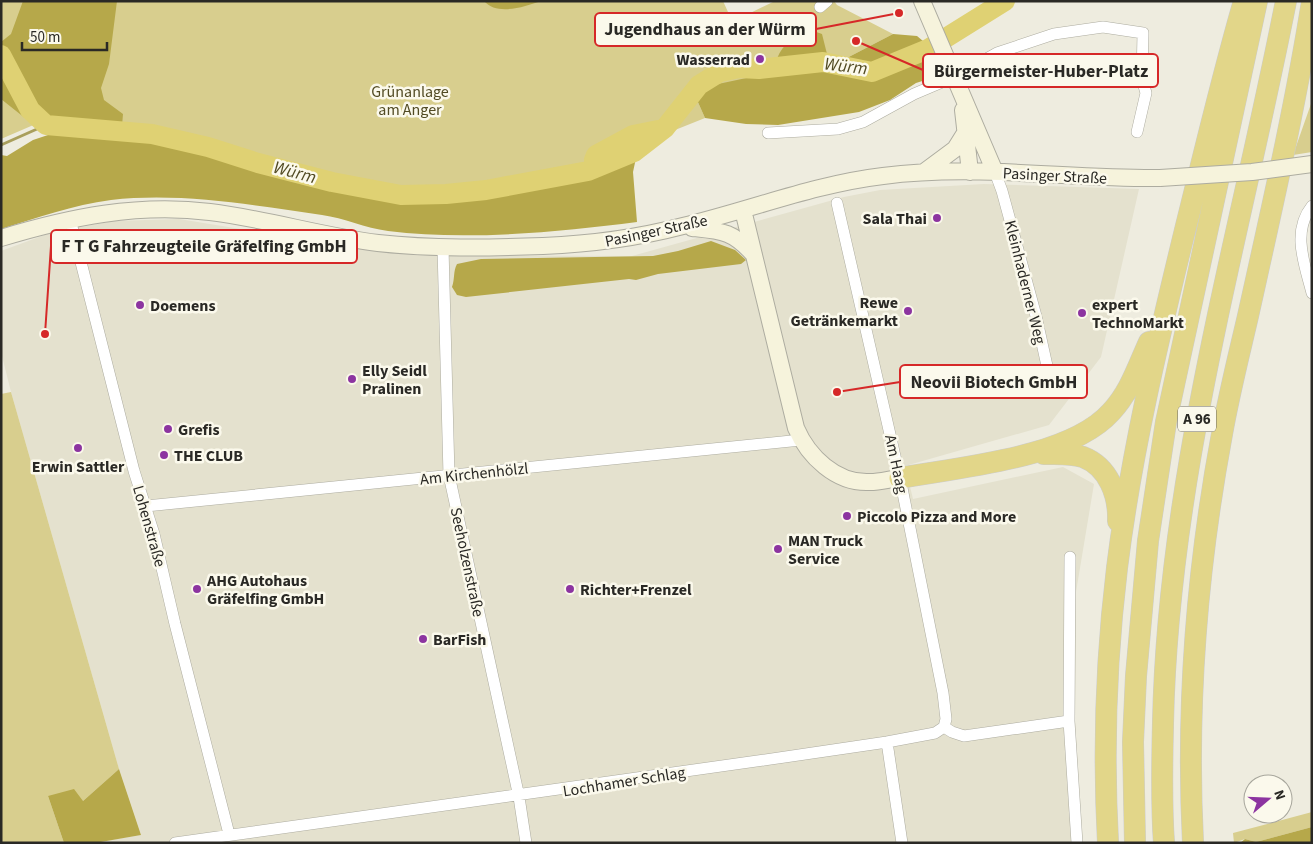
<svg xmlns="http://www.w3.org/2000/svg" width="1313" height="844" font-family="'Source Sans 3',sans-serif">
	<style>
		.built { fill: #e4e1ce }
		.green { fill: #d8ce8e }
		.forest { fill: #b6a84a }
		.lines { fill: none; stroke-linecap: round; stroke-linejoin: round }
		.stream { stroke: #a99f5c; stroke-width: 3 }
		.river { stroke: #dfd173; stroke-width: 20 }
		.street-casing { stroke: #adaca0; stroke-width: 12 }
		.secondary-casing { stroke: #adaca0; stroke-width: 18 }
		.highway-casing { stroke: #cccccb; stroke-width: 22 }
		.street { stroke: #fff; stroke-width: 11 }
		.secondary { stroke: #f6f3dc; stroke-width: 16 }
		.highway { stroke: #e2d689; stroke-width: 21 }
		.secondary-bridge-casing { stroke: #adaca0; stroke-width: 18; stroke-linecap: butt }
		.secondary-bridge { stroke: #f6f3dc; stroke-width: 16 }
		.poi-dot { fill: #8c34a0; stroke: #fbf9ec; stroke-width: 2 }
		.labels { text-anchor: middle; stroke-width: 5; stroke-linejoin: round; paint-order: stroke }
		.shield { fill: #fbf9ec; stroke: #696761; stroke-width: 1 }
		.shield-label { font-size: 15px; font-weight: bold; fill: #2a2925 }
		.poi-label { font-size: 16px; font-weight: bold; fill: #2a2925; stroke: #fbf9ec; text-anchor: start }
		.park-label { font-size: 16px; fill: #524b24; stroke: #fbf9ec }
		.street-label { font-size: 16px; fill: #2a2925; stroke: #fbf9ec }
		.water-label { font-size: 18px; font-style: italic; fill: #524b24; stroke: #fbf9ec }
		.leader { fill: none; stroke: #d62828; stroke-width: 2 }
		.callout-dot { fill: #d62828; stroke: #fbf9ec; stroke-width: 2 }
		.callout { fill: #fbf9ec; stroke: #d62828; stroke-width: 2 }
		.callout-label { font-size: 18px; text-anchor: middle; font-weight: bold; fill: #2a2925 }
	</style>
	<rect width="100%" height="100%" fill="#eeecdf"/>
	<!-- built -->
	<path class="built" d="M984,184L1139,189L1101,357L1049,425L905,466L913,499L1063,467L1094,484L1076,592L1075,722L1082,843H93L141,835L119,769L11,392L1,352V251L50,233L114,221L179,219L371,250L425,255L632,256L844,197L880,190Z"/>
	<!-- green -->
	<path class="green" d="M1,1H723L728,12L740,18L775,1H834L837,5L893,34L841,61L828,58L697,100L705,118L675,130L636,158L608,171L582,179L478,196L403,202L325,188L167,144L116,140L121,126H108L52,117L1,139Z
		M1312,101V152L1293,155Z
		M11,392L119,769L83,801L48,796L64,843H1V394Z
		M1312,812V827L1256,842L1245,839L1234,843L1233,833Z"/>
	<!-- forest -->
	<path class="forest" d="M23,1H117L109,64L101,88L104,100L123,114L122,126H108L52,117L35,126L1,99V42L11,34Z
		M484,1H541C524,7 497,16 484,1Z
		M808,29L822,34L828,58L841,61L893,34L917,36L923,41L936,66L935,77L916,83L890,100L859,112L778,125L746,124L705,118L697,100L704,87L774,72C777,48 789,40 808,29Z
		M57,132L89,137L167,144L325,188L403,202L478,196L582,179L608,171L636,158L633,172L637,222C559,232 466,241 388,231C365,228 344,218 322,215C253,205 180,192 111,200C73,205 37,218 1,229V155L7,156L33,140Z
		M711,241L735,250L746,260L741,264L658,274L636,280L629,279L466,297L457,295L452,287C455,279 453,271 457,264L481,259L653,256L678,251Z
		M119,769L141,835L95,843H64L48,796L74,789L83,801Z
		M1312,827V843H1240L1245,839L1256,842Z"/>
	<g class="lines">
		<!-- stream -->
		<path class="stream" d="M1,145L46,125"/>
		<!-- river -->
		<path class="river" d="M1,55L30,110L46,125L152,134L208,147L258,163L332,182L401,195L446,194L486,190L588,171L634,152L665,128L699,85L720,72L739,68L759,69L823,62L872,72L928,49L1005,1
			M594,160L596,155L633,135L658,130"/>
		<!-- street casing -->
		<g class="street-casing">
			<path id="street" d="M820,7L827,1
				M768,133L838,129L863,122L914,94L954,77L997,53L1054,34L1103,27L1143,33L1142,79L1146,93L1137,132
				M995,172L1002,191L1036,316L1053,393
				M837,203L900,478L943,693L946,719L944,727
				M1312,206C1291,232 1305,265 1312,293
				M70,219L134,471L154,534L175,624L229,834
				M443,248L449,475L519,797L526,843
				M146,506L801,440
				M1070,557L1069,721L1077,843
				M944,727L952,732L964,736L1069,721
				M887,742L902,843
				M175,843C413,811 650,777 887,742L935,733L944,727"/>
		</g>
		<!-- secondary casing -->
		<g class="secondary-casing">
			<path id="secondary" d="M922,1L995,172
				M963,110L970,172
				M924,172L955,149L965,133
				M743,210L796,428C808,456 836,484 870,482C880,482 890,479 900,478
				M692,228C722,231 733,231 754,255
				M1,238C70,217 138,203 210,212C267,219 322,236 378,243C433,249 488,248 543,246C591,244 637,238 683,226C750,210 815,184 883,176C975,164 1068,179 1160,178"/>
		</g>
		<!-- highway casing -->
		<g class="highway-casing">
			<path id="highway" d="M1044,454C1057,454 1071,453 1083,457C1109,467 1119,496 1118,521
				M900,478C960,467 1070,458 1111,412C1130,392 1138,366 1149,342
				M1108,843C1103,751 1106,659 1117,568C1131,454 1158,341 1185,230C1204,154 1222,77 1244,1
				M1135,843L1133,742L1136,676L1148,541L1166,422L1257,1
				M1164,843C1161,803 1162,763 1163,723C1168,476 1239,241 1286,1
				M1193,843C1186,706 1197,568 1222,434C1229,394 1239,355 1248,316C1271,212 1295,108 1312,2"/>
		</g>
		<!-- street -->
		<use href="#street" class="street"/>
		<!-- secondary -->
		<use href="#secondary" class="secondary"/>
		<!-- highway -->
		<use href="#highway" class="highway"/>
		<!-- secondary-bridge casing -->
		<g class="secondary-bridge-casing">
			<path id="secondary-bridge" d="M1160,178L1252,172L1312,164"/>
		</g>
		<!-- secondary-bridge -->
		<use href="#secondary-bridge" class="secondary-bridge"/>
	</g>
	<!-- markers -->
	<g class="poi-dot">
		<circle cx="760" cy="59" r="5"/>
		<circle cx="937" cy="218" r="5"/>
		<circle cx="140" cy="305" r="5"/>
		<circle cx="908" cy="311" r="5"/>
		<circle cx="1082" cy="313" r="5"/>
		<circle cx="352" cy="379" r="5"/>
		<circle cx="168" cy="429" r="5"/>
		<circle cx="78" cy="448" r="5"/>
		<circle cx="164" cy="455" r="5"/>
		<circle cx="847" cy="516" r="5"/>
		<circle cx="778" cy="549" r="5"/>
		<circle cx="197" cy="589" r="5"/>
		<circle cx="570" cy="589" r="5"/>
		<circle cx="423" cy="639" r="5"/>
	</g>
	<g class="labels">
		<!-- shield labels -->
		<rect class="shield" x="1178" y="406.5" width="38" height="25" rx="4"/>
		<g class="shield-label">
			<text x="1197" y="424">A 96</text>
		</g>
		<!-- poi labels -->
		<g class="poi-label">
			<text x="750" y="65" text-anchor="end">Wasserrad</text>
			<text x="927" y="224" text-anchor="end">Sala Thai</text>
			<text x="898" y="308" text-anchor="end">Rewe<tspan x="898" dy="18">Getränkemarkt</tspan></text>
			<text x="1092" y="310">expert<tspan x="1092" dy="18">TechnoMarkt</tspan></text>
			<text x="150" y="311">Doemens</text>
			<text x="362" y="376">Elly Seidl<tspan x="362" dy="18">Pralinen</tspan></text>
			<text x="178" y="435">Grefis</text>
			<text x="174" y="461">THE CLUB</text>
			<text x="78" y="472" text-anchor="middle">Erwin Sattler</text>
			<text x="857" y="522">Piccolo Pizza and More</text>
			<text x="788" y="546">MAN Truck<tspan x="788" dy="18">Service</tspan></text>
			<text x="207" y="586">AHG Autohaus<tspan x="207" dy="18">Gräfelfing GmbH</tspan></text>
			<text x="580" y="595">Richter+Frenzel</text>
			<text x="433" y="645">BarFish</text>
		</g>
		<!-- park labels -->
		<g class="park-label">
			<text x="410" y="97">Grünanlage<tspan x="410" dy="18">am Anger</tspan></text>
		</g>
		<!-- street labels -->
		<g class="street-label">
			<text transform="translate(1055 175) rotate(3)" y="6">Pasinger Straße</text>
			<text transform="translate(656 230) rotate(-12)" y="6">Pasinger Straße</text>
			<text transform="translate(1026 282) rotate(76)" y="6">Kleinhaderner Weg</text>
			<text transform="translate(897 464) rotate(78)" y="6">Am Haag</text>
			<text transform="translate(474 473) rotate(-6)" y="6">Am Kirchenhölzl</text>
			<text transform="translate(150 526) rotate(74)" y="6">Lohenstraße</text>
			<text transform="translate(468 562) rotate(78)" y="6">Seeholzenstraße</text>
			<text transform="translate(624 781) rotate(-9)" y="6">Lochhamer Schlag</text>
		</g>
		<!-- water labels -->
		<g class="water-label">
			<text transform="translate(846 66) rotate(7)" y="6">Würm</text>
			<text transform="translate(295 172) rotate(15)" y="6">Würm</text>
		</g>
	</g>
	<!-- callouts -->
	<path class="leader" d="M899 13L816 29M856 41L923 70M45 334L51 246M837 392L900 382"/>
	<g class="callout-dot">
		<circle cx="899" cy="13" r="5"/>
		<circle cx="856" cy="41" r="5"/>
		<circle cx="45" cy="334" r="5"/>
		<circle cx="837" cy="392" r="5"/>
	</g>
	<g class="callout">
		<rect x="595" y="13" width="221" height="33" rx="5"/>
		<rect x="923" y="54" width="235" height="33" rx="5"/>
		<rect x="51" y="230" width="306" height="33" rx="5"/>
		<rect x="900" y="365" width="187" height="33" rx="5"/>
	</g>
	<g class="callout-label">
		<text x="705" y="35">Jugendhaus an der Würm</text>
		<text x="1041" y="77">Bürgermeister-Huber-Platz</text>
		<text x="204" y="252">F T G Fahrzeugteile Gräfelfing GmbH</text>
		<text x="994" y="388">Neovii Biotech GmbH</text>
	</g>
	<!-- border -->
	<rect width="1313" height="844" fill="none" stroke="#2a2925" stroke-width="5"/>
	<!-- north arrow -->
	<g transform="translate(1268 799) rotate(71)"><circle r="24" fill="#fbf9ec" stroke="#a7a69c"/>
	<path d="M0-4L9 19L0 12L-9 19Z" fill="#8c34a0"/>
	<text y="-8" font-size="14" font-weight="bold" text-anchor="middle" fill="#2a2925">N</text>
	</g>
	<!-- scale -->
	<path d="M22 42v8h85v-8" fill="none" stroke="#2a2925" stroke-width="2.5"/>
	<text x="30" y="42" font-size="15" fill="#2a2925" stroke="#fbf9ec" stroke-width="4" paint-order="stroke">50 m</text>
</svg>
